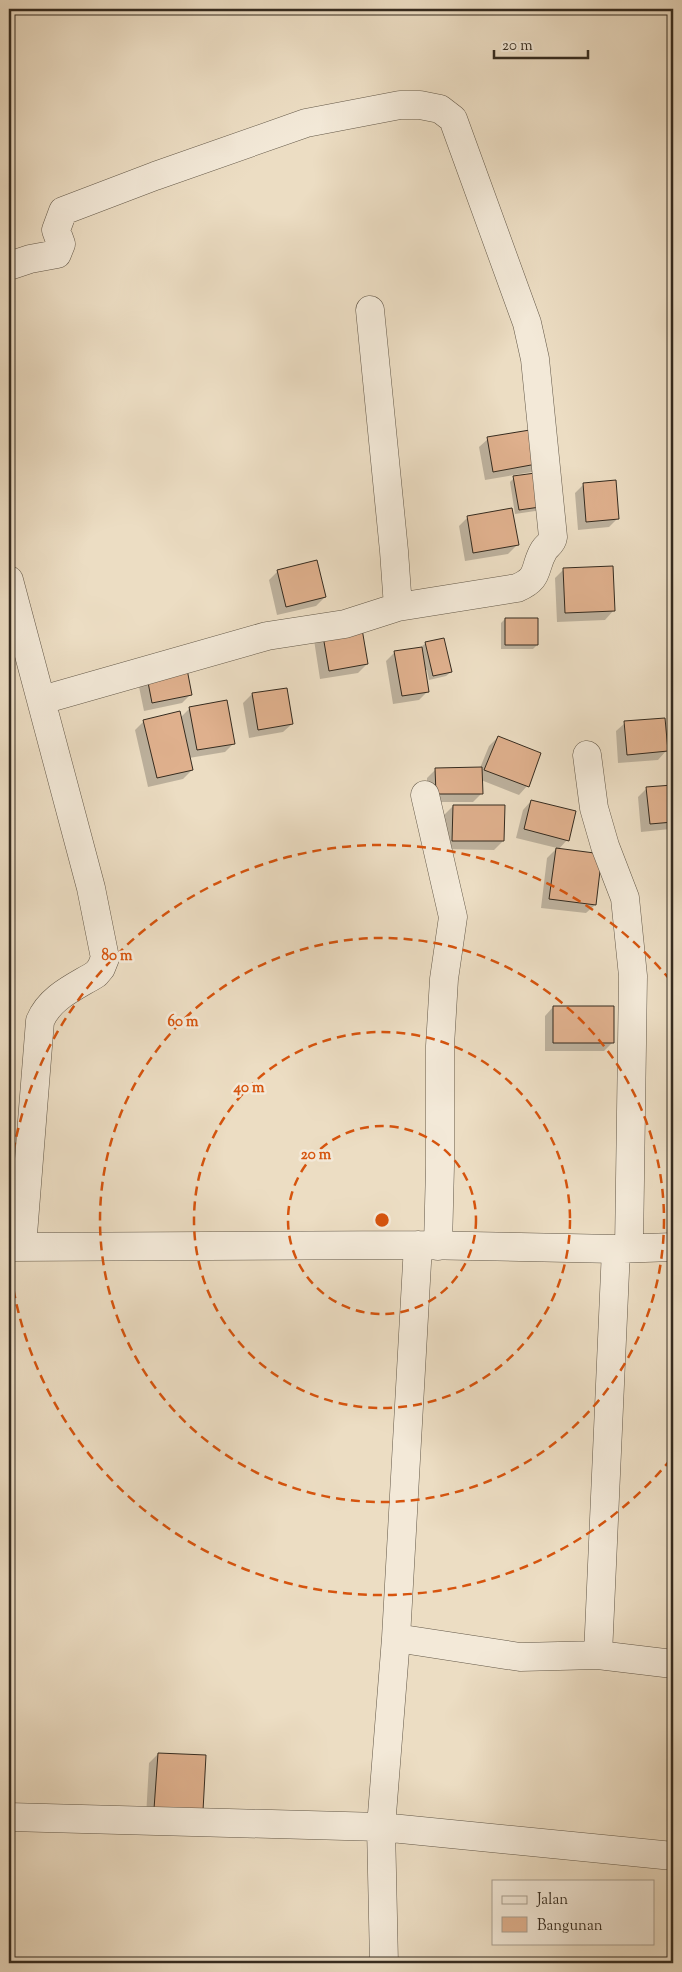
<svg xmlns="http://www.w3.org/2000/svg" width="682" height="1972" font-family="'Sorts Mill Goudy',serif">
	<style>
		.shadow { fill: #0003 }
		.building { fill: #dfb08d; stroke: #352b1f }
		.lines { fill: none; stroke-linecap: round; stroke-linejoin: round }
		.street-casing { stroke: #635848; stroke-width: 29 }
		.street { stroke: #f3e9d8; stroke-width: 28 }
		.ring { fill: none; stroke: #d6540e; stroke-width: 2.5; stroke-dasharray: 9 6 }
		.centre { fill: #d6540e; stroke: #f3e9d8; stroke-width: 2.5 }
		.ring-label { font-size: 15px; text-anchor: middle; font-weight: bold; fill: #d6540e; stroke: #f3e9d8; stroke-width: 5; stroke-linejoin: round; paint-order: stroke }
	</style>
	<rect width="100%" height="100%" fill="#ecddc3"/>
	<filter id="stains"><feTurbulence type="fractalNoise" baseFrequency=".004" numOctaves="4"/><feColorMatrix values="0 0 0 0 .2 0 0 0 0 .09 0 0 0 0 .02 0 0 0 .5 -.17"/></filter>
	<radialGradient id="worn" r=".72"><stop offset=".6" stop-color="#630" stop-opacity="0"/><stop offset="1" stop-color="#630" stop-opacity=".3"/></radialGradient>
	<!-- shadow -->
	<path class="shadow" d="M488,439L541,463L532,472L485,480L479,447Z
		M514,478L542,510L515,514L510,482Z
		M584,484L618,518L609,527L578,530L575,493Z
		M468,517L517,545L508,554L465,561L459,526Z
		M564,569L613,611L605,620L557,622L555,578Z
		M278,571L325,597L316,606L277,615L269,580Z
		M505,619L537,645L533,649H501V623Z
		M360,625L367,664L358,673L320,679L314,640Z
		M426,643L451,672L446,676L429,680L427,670H424L428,691L419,700L393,704L386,661L395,652L421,647Z
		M147,673L191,694L182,703L144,711L138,682Z
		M252,694L292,724L283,732L249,738L243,703Z
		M190,708L234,743L225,752L189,758L192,770L183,779L148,787L135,730L144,721L180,718Z
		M625,723L666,751L658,760L618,763L616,731Z
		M498,737L527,786L519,795L481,780L482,793L473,802H427V778L436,769L480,768L489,746Z
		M673,786V826L670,829L641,832L638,797L647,788Z
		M531,801L567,840L558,850L595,905L586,913L541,908L547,858L557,848L516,838L523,810Z
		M453,806L503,841L494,850L444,849V815Z
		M553,1007L613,1042L604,1051H545V1016Z
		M158,1754L193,1820L146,1817L149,1763Z"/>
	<!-- building -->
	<path class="building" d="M536,429L542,463L493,472L487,437Z
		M543,472L547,506L519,510L513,476Z
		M616,480L619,519L586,522L583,483Z
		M512,508L519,545L473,553L467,516Z
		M317,560L326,597L286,607L277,570Z
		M613,566L615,611L565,613L563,568Z
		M505,618H538V645H505Z
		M361,623L368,664L329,671L322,630Z
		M444,638L452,672L433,676L425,642Z
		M422,647L429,692L402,696L394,651Z
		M186,664L192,695L152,703L146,672Z
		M287,688L293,724L258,730L252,693Z
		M227,700L235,744L197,750L189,707Z
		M180,711L193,770L157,778L143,720Z
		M665,718L668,751L627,755L624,721Z
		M498,736L541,753L529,787L484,770Z
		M482,767L483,794H436L435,768Z
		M673,785V822L650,824L646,787Z
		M531,800L576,811L569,841L524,829Z
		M453,805H505L504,841H452Z
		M556,848L602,854L596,905L549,899Z
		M553,1006H614V1043H553Z
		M158,1753L206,1755L203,1811L154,1809Z"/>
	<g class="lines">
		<!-- street casing -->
		<g class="street-casing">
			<path id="street" d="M9,266L30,259L57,254L61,244L56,230L63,211L155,176L306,123L400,105H420L440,109L453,119L527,323L535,359L553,537C552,544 547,545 544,550C533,568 541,578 517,588L398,607
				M9,580L91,888L105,958L101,968L96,974C75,987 50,997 40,1021L22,1247
				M42,700L267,636L345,624L398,607L394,551L370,310
				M587,755L594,808L605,846L625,898L633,976L629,1248
				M425,795L453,917L444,979L440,1046V1166L438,1246
				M9,1247L418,1245L616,1249L673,1247
				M396,1638L520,1657L598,1655L673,1664
				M598,1655L616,1249
				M9,1817L381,1827L673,1856
				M384,1963L381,1827L396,1638L418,1245"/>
		</g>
		<!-- street -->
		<use href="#street" class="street"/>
	</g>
	<!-- distance rings -->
	<g class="ring">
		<circle cx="382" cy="1220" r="94"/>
		<circle cx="382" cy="1220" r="188"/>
		<circle cx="382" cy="1220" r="282"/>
		<path d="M671 1459A375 375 0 0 1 9 1259M9 1181A375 375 0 0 1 671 981"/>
	</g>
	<circle cx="382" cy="1220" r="8" class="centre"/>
	<g class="ring-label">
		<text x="117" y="960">80 m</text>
		<text x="183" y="1026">60 m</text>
		<text x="249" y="1092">40 m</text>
		<text x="316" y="1159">20 m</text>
	</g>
	<!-- margin -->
	<rect width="682" height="1972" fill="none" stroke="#ecddc3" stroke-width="30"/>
	<rect x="10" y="10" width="662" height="1952" fill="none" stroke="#352b1f" stroke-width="2.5"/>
	<rect x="15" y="15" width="652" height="1942" fill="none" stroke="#352b1f"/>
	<!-- legend -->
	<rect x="492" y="1880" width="162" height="65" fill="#f3e9d8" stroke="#a79d8e"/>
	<rect x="502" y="1896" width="25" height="8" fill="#f3e9d8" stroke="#a79d8e"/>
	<text x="537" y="1904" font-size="15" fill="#352b1f">Jalan</text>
	<rect x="502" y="1917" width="25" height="15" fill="#dfb08d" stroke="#a79d8e"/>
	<text x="537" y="1930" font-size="15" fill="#352b1f">Bangunan</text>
	<!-- scale -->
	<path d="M494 50v8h94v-8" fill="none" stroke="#352b1f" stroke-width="2.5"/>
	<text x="502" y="50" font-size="15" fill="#352b1f" stroke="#f3e9d8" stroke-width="4" paint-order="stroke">20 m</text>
	<rect width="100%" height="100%" filter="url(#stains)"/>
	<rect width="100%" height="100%" fill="url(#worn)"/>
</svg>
